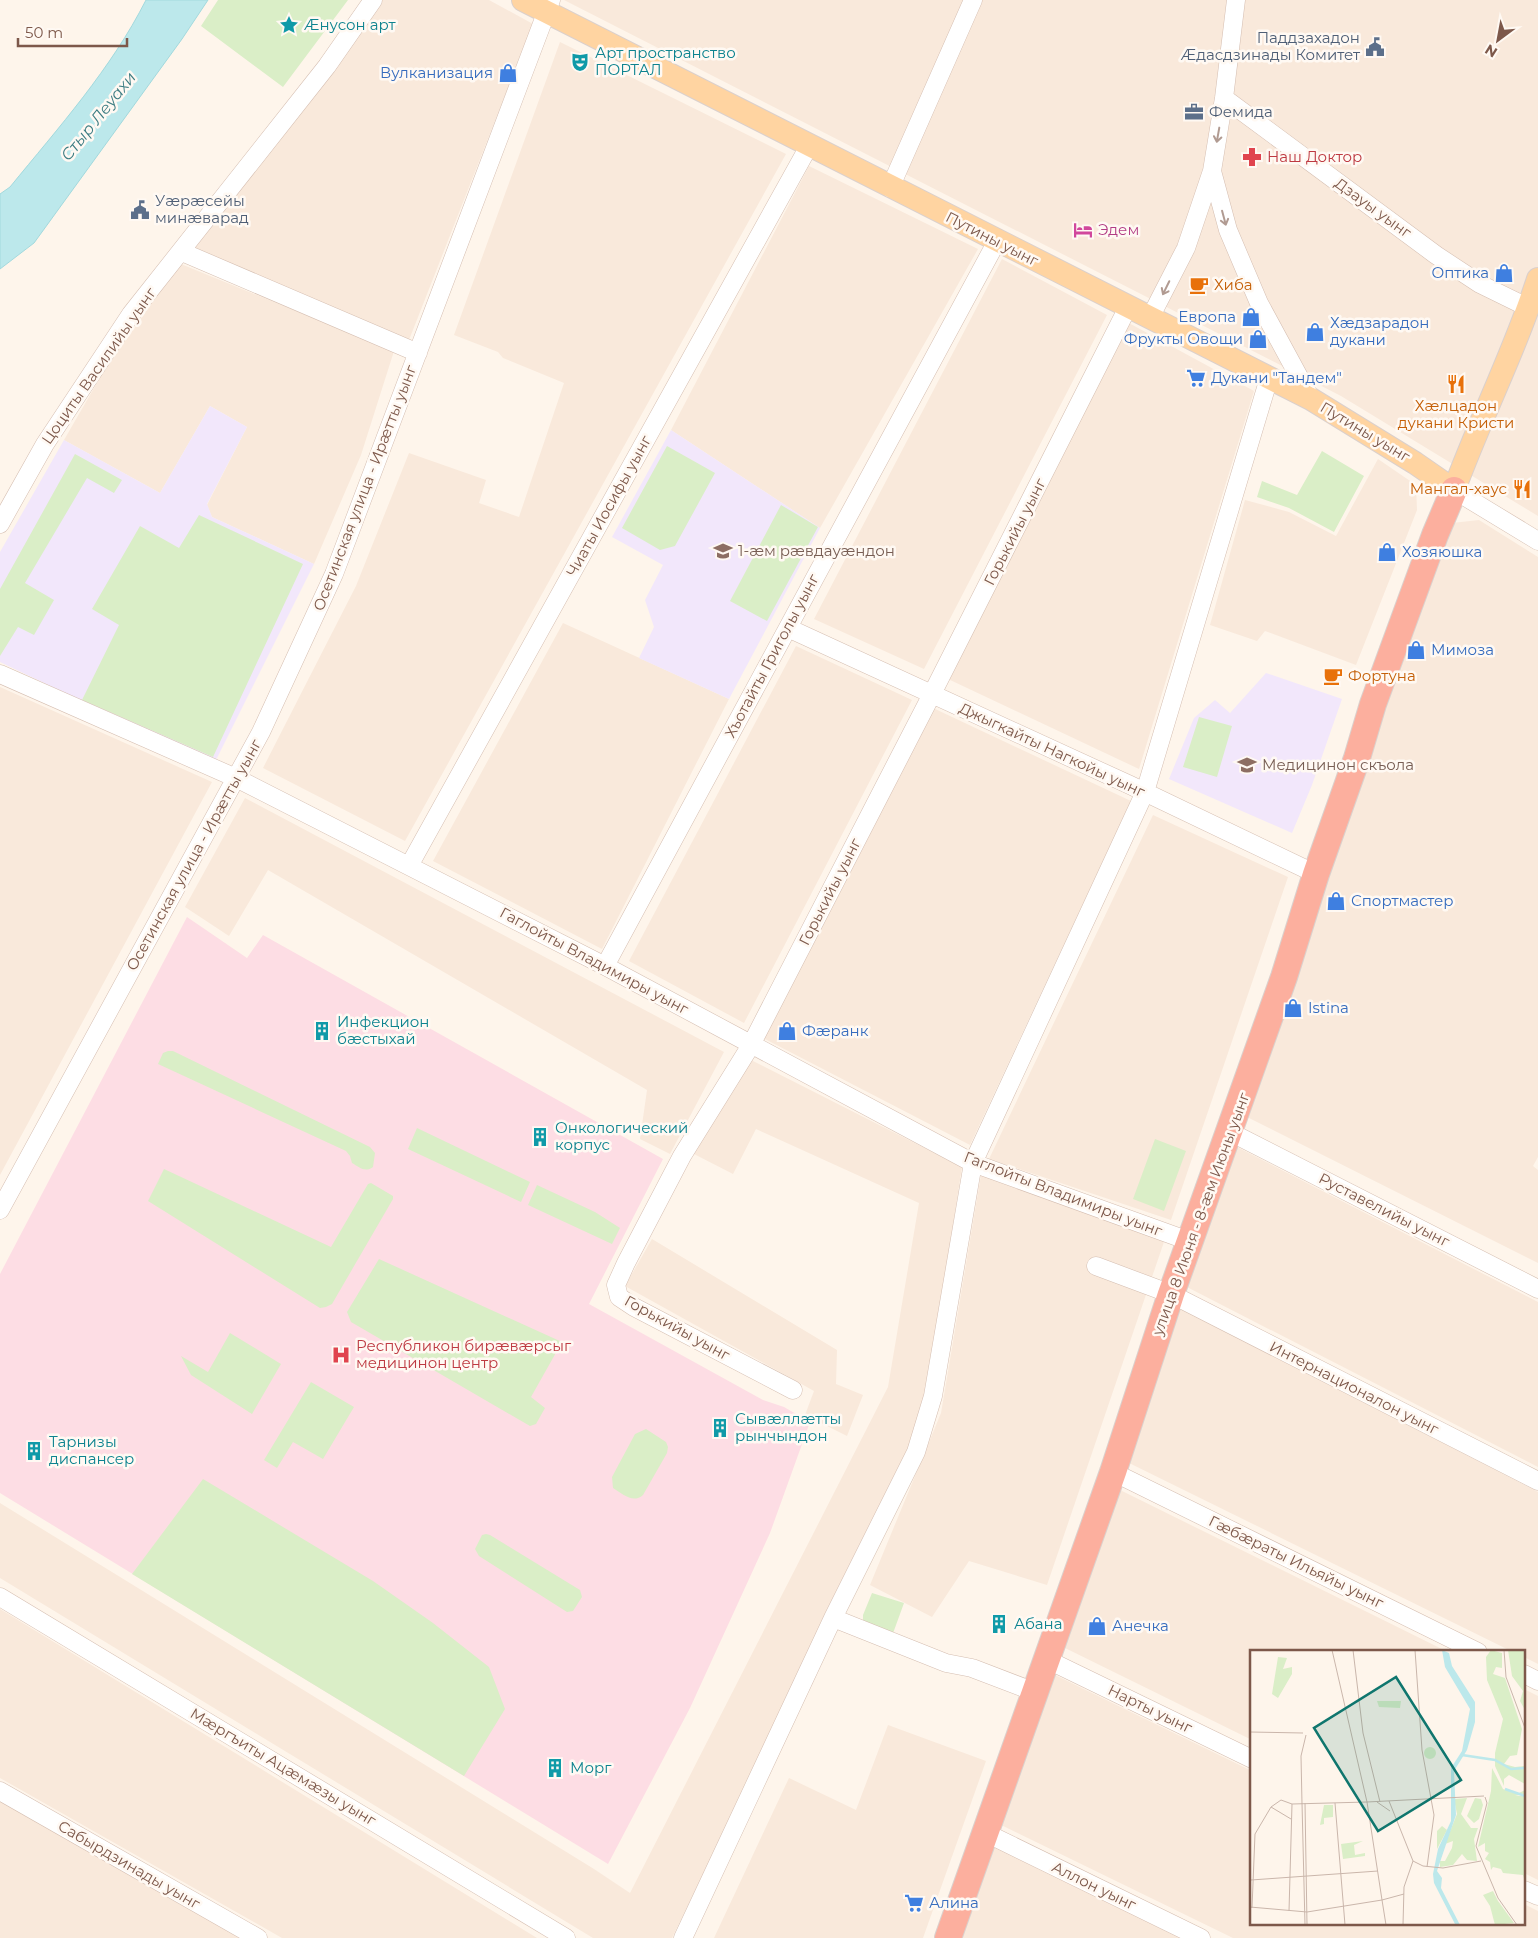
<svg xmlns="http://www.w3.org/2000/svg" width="1538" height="1938" font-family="Montserrat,sans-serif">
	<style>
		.residential { fill: #f9e9db }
		.education { fill: #f2e7fb }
		.medical { fill: #fddde4 }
		.green { fill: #daeec7 }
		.water { fill: #bce8eb; stroke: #a2d9dd }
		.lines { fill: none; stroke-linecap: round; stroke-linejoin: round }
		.minor-casing { stroke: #d5beb1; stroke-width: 19 }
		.major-casing { stroke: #dbd0cc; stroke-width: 24 }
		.highway-casing { stroke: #dbd0cc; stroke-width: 28 }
		.minor { stroke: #fff; stroke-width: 18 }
		.major { stroke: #ffd4a1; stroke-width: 22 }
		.highway { stroke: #fcaf9e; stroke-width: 26 }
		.oneway { stroke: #b19b92 }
		.labels { text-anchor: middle; stroke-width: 5; stroke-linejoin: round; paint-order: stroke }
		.culture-label { font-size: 15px; fill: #0d838f; stroke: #fff9f3; text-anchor: start }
		.service-label { font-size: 15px; fill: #4e5e75; stroke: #fff9f3; text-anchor: start }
		.shop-label { font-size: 15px; fill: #366cbe; stroke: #fff9f3; text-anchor: start }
		.health-label { font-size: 15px; fill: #be3a42; stroke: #fff9f3; text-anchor: start }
		.street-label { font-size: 15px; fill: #7d584a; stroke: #fff9f3 }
		.hotel-label { font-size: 15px; fill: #b23c85; stroke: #fff9f3; text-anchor: start }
		.food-label { font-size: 15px; fill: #c56008; stroke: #fff9f3; text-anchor: start }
		.education-label { font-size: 15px; fill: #785e54; stroke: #fff9f3; text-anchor: start }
		.water-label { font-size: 16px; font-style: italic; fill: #3c7c82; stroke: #fff9f3 }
		.inset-river { fill: none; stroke: #bce8eb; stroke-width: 2.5 }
		.inset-road { fill: none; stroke: #cab6ab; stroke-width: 1 }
		.view { fill: #0f766e; fill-opacity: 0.15; stroke: #0f766e; stroke-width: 2.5 }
		.inset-edge { fill: none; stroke: #7d584a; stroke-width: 2.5 }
	</style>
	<rect width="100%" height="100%" fill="#fef5eb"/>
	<!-- residential -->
	<path class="residential" d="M381,0H489L533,24L409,340L191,250Z
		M564,0H1538V516L1341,396Z
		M560,42L786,154L405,841L263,768L356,586L409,453L486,480L479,503L519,517L564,383L503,358L498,352L454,335Z
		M809,166L978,249L820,528L671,430Z
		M1002,259L1107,315L924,669L814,619Z
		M181,264L394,351L361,455L314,564L212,517L207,505L247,427L210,406L160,493L64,440L120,343Z
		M1127,322L1254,391L1139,769L948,679Z
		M1378,459L1416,485L1417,510L1356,665L1265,631L1257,641L1210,625L1245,500L1289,512L1336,536Z
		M1479,520L1538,557V1157L1533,1166L1538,1170V1263L1245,1116L1438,540L1452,523Z
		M563,623L729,699L602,949L433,861Z
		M796,646L912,700L744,1023L629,961Z
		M0,687L212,782L0,1175Z
		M933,708L1131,801L970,1145L761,1037Z
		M245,798L724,1052L670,1154L640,1139L647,1090L268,870L229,936L185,907Z
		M1153,815L1288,877L1171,1220L989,1159Z
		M747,1058L962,1167L927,1391L911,1446L672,1938H593L0,1578V1503L594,1869L630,1893L888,1387L919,1203L756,1129L733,1174L694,1154Z
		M1235,1146L1538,1302V1467L1183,1285Z
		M981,1175L1166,1236L1047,1585L969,1561L932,1617L870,1585L941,1413Z
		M652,1239L837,1350L836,1384L863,1395L847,1436L805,1415L814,1391L625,1286Z
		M1175,1305L1538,1492V1664L1524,1657V1652H1513L1125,1461Z
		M1118,1489L1448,1652H1252V1740L1063,1647Z
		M0,1609L537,1938H282L0,1778Z
		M1051,1673L1252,1771V1924H1524V1904L1538,1911V1938H1233L997,1823Z
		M1524,1689L1538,1696V1880L1524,1873Z
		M888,1725L986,1761L923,1938H714L789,1778L856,1810Z
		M0,1801L240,1938H0Z
		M992,1843L1185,1938H959Z"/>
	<!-- education -->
	<path class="education" d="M210,406L247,427L207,504L212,517L314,564L214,764L0,662V552L64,440L160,493Z
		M671,430L820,528L729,699L639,658L654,627L645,600L663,565L612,537Z
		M1266,673L1342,699L1312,785L1292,833L1169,779L1194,718L1215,700L1230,713Z"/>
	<!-- medical -->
	<path class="medical" d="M187,917L247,958L263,935L663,1159L589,1304L763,1400L784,1407L810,1422L770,1533L690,1708L608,1864L0,1493V1274Z"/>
	<!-- green -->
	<path class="green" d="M218,0H348L283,87L201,26Z
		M667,446L715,473L675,546L660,550L622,528Z
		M1322,451L1364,476L1334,532L1289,508L1257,497L1262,481L1297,495Z
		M75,454L122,480L114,493L87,478L25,583L54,600L34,635L18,627L0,656V589Z
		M781,505L818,527L767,621L730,601Z
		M199,515L303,564L213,757L82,700L119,625L92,609L140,526L179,548Z
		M1199,717L1232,726L1217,777L1183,767Z
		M168,1051H173L370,1147L375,1153L373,1167C365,1173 359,1167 352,1163L350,1156L346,1151L158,1064L163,1053Z
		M417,1128L530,1182L521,1202L408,1149Z
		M1155,1139L1186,1151L1164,1211L1133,1199Z
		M164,1169L331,1247L368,1184L371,1183L393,1196V1199L332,1304L326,1307L320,1308L148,1201Z
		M537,1185L595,1212L620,1228L612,1244L528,1205Z
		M379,1259L562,1342L531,1397L545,1408L536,1424L530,1426L351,1322L347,1312Z
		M230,1333L281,1364L252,1414L191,1375L181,1356L208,1372Z
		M311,1382L354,1407L323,1459L293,1442L277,1468L264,1460Z
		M646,1429L666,1442L668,1447L667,1453L643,1495C633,1504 623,1494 613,1488L612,1477L635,1434Z
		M203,1479L373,1581L433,1623L489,1667L505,1709L464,1776L132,1574Z
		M486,1534L490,1535L580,1590L582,1597L573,1611L567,1612L479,1556L475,1549L482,1535Z
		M872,1593L904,1603L892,1636L863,1622V1615Z"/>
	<!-- water -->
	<path class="water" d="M146,0H208L182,39L34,243L0,269V194L10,187C59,127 111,69 146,0Z"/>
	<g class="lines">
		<!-- minor casing -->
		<g class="minor-casing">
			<path id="minor" d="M1224,98L1436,255L1480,284L1529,308
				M1212,171L1228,230L1259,303L1311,399
				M890,188L973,0
				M182,252L418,353
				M1150,318L1186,248L1212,171L1224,98L1236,0
				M1454,490L1538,541
				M0,524L45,444L131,314L327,66L373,0
				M788,628L1130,785L1316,874
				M0,674L236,778L605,966L973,1163L1189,1241
				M409,866L809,146
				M605,966L997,241
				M1230,1132L1538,1289
				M0,1210L261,732L334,574L551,0
				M1096,1266L1171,1294L1538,1481
				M793,1390L634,1307L619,1297L616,1285L626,1263L682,1156L751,1045L932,694L1128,307
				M1113,1472L1478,1652
				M0,1597L566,1938
				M833,1618L946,1663L972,1668L1035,1692
				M1048,1660L1252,1759
				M1524,1674L1538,1681
				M0,1791L258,1938
				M986,1833L1201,1938
				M1524,1890L1538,1896
				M683,1938L833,1618L916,1452L933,1396L973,1163L1145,792L1269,378"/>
		</g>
		<!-- major casing -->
		<g class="major-casing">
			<path id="major" d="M523,0L1311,399L1415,463L1454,490C1480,419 1515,351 1538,279"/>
		</g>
		<!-- highway casing -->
		<g class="highway-casing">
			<path id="highway" d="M948,1938L1113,1472L1171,1294L1284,977L1316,874L1357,758L1373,704L1435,535L1454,490"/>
		</g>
		<!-- minor -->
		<use href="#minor" class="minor"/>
		<!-- major -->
		<use href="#major" class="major"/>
		<!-- highway -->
		<use href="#highway" class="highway"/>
	</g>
	<!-- one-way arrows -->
	<defs><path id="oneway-shaft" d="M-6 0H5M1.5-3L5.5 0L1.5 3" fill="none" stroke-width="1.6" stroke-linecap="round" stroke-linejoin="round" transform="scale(1.25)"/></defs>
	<g class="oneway">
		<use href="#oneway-shaft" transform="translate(1218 135) rotate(100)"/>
		<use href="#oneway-shaft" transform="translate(1224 218) rotate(75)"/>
		<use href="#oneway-shaft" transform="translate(1166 288) rotate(116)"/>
	</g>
	<!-- icons -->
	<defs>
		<g id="sight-bare" transform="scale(1.5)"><path d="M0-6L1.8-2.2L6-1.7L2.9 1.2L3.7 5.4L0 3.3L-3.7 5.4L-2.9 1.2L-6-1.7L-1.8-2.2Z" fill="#0f9aa8" stroke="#fff9f3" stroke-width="2.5" paint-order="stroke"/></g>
		<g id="civic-bare" transform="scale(1.5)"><path d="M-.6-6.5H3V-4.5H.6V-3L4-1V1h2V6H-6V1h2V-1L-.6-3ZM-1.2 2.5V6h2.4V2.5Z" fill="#5c6f8a" stroke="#fff9f3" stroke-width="2.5" paint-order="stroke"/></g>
		<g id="theatre-bare" transform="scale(1.5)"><path d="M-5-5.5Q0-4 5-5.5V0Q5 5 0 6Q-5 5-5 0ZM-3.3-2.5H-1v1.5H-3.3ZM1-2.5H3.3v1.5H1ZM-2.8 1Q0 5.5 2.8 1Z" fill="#0f9aa8" stroke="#fff9f3" stroke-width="2.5" paint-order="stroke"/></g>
		<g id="shop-bare" transform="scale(1.5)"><path d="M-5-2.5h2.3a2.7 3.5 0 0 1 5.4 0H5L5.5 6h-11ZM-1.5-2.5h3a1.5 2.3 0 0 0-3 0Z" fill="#3f7fe0" stroke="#fff9f3" stroke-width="2.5" paint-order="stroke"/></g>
		<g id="office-bare" transform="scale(1.5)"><path d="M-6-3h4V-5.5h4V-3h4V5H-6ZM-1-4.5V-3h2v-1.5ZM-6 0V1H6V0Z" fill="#5c6f8a" stroke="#fff9f3" stroke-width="2.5" paint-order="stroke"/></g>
		<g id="pharmacy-bare" transform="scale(1.5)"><path d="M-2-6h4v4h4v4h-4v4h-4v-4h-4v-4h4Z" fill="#e0444e" stroke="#fff9f3" stroke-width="2.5" paint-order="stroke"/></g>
		<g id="hotel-bare" transform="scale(1.5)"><path d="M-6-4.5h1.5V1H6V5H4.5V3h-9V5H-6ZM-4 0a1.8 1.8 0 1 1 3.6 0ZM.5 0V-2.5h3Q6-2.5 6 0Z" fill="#d1479c" stroke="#fff9f3" stroke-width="2.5" paint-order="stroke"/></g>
		<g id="cafe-bare" transform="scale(1.5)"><path d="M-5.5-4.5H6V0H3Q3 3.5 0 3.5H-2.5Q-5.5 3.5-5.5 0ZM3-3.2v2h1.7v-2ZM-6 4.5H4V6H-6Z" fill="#e8710a" stroke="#fff9f3" stroke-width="2.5" paint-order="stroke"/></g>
		<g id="supermarket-bare" transform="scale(1.5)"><path d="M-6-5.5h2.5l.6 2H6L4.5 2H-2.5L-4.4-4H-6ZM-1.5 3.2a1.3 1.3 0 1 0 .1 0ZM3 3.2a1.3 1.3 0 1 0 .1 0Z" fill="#3f7fe0" stroke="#fff9f3" stroke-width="2.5" paint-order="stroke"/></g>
		<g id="restaurant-bare" transform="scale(1.5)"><path d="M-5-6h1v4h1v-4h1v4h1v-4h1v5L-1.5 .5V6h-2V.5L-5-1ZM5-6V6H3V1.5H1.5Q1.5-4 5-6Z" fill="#e8710a" stroke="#fff9f3" stroke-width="2.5" paint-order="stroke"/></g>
		<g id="school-bare" transform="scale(1.5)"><path d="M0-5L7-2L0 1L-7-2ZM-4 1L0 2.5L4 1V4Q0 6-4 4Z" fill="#8d6e63" stroke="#fff9f3" stroke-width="2.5" paint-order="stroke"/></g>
		<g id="university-bare" transform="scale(1.5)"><path d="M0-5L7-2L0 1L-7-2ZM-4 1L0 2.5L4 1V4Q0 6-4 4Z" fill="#8d6e63" stroke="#fff9f3" stroke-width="2.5" paint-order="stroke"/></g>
		<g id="building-bare" transform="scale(1.5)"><path d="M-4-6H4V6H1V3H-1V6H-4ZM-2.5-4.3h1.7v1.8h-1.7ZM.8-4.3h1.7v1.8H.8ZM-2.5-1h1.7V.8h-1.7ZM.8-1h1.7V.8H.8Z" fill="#0f9aa8" stroke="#fff9f3" stroke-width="2.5" paint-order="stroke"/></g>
		<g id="hospital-bare" transform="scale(1.5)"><path d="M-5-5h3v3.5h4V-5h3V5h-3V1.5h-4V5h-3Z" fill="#e0444e" stroke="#fff9f3" stroke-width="2.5" paint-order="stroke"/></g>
	</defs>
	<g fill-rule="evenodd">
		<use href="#sight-bare" x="289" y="25"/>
		<use href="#civic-bare" x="1375" y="47"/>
		<use href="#theatre-bare" x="580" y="62"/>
		<use href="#shop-bare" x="508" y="73"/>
		<use href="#office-bare" x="1194" y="112"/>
		<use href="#pharmacy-bare" x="1252" y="157"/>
		<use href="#civic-bare" x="140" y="210"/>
		<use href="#hotel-bare" x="1083" y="230"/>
		<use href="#shop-bare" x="1504" y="273"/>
		<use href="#cafe-bare" x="1199" y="285"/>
		<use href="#shop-bare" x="1251" y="317"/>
		<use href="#shop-bare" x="1315" y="332"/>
		<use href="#shop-bare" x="1258" y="339"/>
		<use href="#supermarket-bare" x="1196" y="378"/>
		<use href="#restaurant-bare" x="1456" y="384"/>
		<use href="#restaurant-bare" x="1522" y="489"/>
		<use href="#school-bare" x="723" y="551"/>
		<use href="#shop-bare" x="1387" y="552"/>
		<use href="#shop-bare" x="1416" y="650"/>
		<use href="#cafe-bare" x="1333" y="676"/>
		<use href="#university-bare" x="1247" y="765"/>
		<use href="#shop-bare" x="1336" y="901"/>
		<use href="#shop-bare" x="1293" y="1008"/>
		<use href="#building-bare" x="322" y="1031"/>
		<use href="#shop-bare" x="787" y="1031"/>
		<use href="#building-bare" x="540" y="1137"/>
		<use href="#hospital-bare" x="341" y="1355"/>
		<use href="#building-bare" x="720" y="1428"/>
		<use href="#building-bare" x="34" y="1451"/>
		<use href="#building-bare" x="999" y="1624"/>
		<use href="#shop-bare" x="1097" y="1626"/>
		<use href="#building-bare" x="555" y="1768"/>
		<use href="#supermarket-bare" x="914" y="1903"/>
	</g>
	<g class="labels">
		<!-- culture labels -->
		<g class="culture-label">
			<text x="304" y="30">Æнусон арт</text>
			<text x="595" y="58">Арт пространство<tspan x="595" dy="17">ПОРТАЛ</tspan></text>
			<text x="337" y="1027">Инфекцион<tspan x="337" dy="17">бæстыхай</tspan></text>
			<text x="555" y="1133">Онкологический<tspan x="555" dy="17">корпус</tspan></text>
			<text x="735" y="1424">Сывæллæтты<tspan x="735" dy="17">рынчындон</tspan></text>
			<text x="49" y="1447">Тарнизы<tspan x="49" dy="17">диспансер</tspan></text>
			<text x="1014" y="1629">Абана</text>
			<text x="570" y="1773">Морг</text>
		</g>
		<!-- service labels -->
		<g class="service-label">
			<text x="1360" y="43" text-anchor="end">Паддзахадон<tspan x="1360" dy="17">Æдасдзинады Комитет</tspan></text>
			<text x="1209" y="117">Фемида</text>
			<text x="155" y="206">Уæрæсейы<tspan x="155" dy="17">минæварад</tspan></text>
		</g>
		<!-- shop labels -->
		<g class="shop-label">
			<text x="493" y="78" text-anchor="end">Вулканизация</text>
			<text x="1489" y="278" text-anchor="end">Оптика</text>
			<text x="1236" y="322" text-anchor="end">Европа</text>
			<text x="1330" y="328">Хæдзарадон<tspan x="1330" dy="17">дукани</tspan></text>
			<text x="1243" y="344" text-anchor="end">Фрукты Овощи</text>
			<text x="1211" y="383">Дукани "Тандем"</text>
			<text x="1402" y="557">Хозяюшка</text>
			<text x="1431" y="655">Мимоза</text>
			<text x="1351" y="906">Спортмастер</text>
			<text x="1308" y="1013">Istina</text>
			<text x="802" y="1036">Фæранк</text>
			<text x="1112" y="1631">Анечка</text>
			<text x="929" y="1908">Алина</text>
		</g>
		<!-- health labels -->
		<g class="health-label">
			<text x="1267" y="162">Наш Доктор</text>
			<text x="356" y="1351">Республикон бирæвæрсыг<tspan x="356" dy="17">медицинон центр</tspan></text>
		</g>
		<!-- street labels -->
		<g class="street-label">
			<text transform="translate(1373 208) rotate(36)" y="5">Дзауы уынг</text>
			<text transform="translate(992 239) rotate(27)" y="5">Путины уынг</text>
			<text transform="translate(99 366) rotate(-55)" y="5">Цоциты Василийы уынг</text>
			<text transform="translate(1365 432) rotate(31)" y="5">Путины уынг</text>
			<text transform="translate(365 488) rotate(-69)" y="5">Осетинская улица - Ирæтты уынг</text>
			<text transform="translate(609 506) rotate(-61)" y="5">Чиаты Иосифы уынг</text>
			<text transform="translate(1015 532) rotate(-63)" y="5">Горькийы уынг</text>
			<text transform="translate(772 656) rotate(-62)" y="5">Хъотайты Григолы уынг</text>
			<text transform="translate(1052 750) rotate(25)" y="5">Джыгкайты Нагкойы уынг</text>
			<text transform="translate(194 855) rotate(-61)" y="5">Осетинская улица - Ирæтты уынг</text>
			<text transform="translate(830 892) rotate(-63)" y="5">Горькийы уынг</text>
			<text transform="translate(594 961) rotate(28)" y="5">Гаглойты Владимиры уынг</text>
			<text transform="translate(1063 1194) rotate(21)" y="5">Гаглойты Владимиры уынг</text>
			<text transform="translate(1384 1210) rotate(27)" y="5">Руставелийы уынг</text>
			<text transform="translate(1201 1214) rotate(-70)" y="5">улица 8 Июня - 8-ӕм Июны уынг</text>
			<text transform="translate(677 1328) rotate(29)" y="5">Горькийы уынг</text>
			<text transform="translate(1354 1388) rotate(27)" y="5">Интернационалон уынг</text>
			<text transform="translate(1296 1562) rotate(26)" y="5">Гæбæраты Ильяйы уынг</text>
			<text transform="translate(1150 1709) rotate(26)" y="5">Нарты уынг</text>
			<text transform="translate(283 1767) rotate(31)" y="5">Мӕргъиты Ацӕмӕзы уынг</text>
			<text transform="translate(129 1865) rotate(30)" y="5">Сабырдзинады уынг</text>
			<text transform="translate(1094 1886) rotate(26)" y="5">Аллон уынг</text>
		</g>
		<!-- hotel labels -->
		<g class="hotel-label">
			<text x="1098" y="235">Эдем</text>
		</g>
		<!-- food labels -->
		<g class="food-label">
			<text x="1214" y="290">Хиба</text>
			<text x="1456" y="411" text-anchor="middle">Хæлцадон<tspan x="1456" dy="17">дукани Кристи</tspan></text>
			<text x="1507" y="494" text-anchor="end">Мангал-хаус</text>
			<text x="1348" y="681">Фортуна</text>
		</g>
		<!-- education labels -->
		<g class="education-label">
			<text x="738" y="556">1-æм рӕвдауӕндон</text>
			<text x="1262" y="770">Медицинон скъола</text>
		</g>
		<!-- water labels -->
		<g class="water-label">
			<text transform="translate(98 116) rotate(-51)" y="6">Стыр Леуахи</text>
		</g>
	</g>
	<!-- overview -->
	<g transform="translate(1250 1650)">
		<rect width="275" height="275" fill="#fef5eb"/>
		<path d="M241,0L252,3V18L246,17L243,24L255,28L272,79L267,105L260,106L254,114L265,117L275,116V134L259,125L254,129V136L245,116V103L253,69L237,30L236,7ZM258,0H275V60L270,51L273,41L262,26ZM28,7L37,8L33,19L42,17V24L28,48L22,44ZM127,51H151L150,58L129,57ZM174 103a6 6 0 1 1 12 0a6 6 0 1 1-12 0ZM242,118L253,139L267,144L275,140V144L265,146H275V232L273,225L253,223L251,219L243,217L241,220L240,212L235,209L239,203L235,201V193L228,197L241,141ZM217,148L211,164L221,178H228L224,189L227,211L217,210L212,204L203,215L190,217V211H195L202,198L203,191L195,194L207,164L204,149ZM225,148L231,149L233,155L229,169L224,173L217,166ZM74,155H83V167L74,168V174L70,175ZM192,176L197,180L187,199V181ZM113,191L104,195L105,205L115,203V206L93,209L91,194ZM243,241L248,251L264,273L245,275L240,256L233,245Z" fill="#daeec7"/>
		<path d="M192,0L199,3L202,16L225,52V72L217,100L204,121L206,165L187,221L192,228L191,238L210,275L205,274L184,233L183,224L188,199L201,171V118L212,101L220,59L195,17Z" fill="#bce8eb"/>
		<path class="inset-river" d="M212,105L245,110L261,119L275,118M255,139L275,146"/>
		<path class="inset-road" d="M82,0L117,152M103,0L113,83L130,152M165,0L172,100L184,165L177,217M254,0L256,27L275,78M0,82L53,83M235,147L237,153L226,196L248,248L267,275M139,151L163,211M127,152L140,161M52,153L55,275M55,153L57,275M85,153L95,275M52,154L51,106L56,85M21,157L41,169M163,211L173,216L193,218L231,211M1,230L128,221M0,257L57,262L132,250L117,152L234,146M2,258L5,184L21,157L31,150L42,154L117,152M39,261L42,154M136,275L132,250L154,244M153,275L154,237L163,211"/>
		<path class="view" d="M146,27L211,130L128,181L64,78Z"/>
		<rect width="275" height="275" class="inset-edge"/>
	</g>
	<!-- north arrow -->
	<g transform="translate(1498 40) rotate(212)" stroke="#fff9f3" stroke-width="4" paint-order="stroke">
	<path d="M0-4L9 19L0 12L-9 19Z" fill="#7d584a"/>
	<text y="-8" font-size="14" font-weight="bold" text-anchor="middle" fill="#7d584a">N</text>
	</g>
	<!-- scale -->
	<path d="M18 38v8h109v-8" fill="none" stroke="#7d584a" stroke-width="2.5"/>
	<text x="25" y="38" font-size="15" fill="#7d584a" stroke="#fff9f3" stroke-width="4" paint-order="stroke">50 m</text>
</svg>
